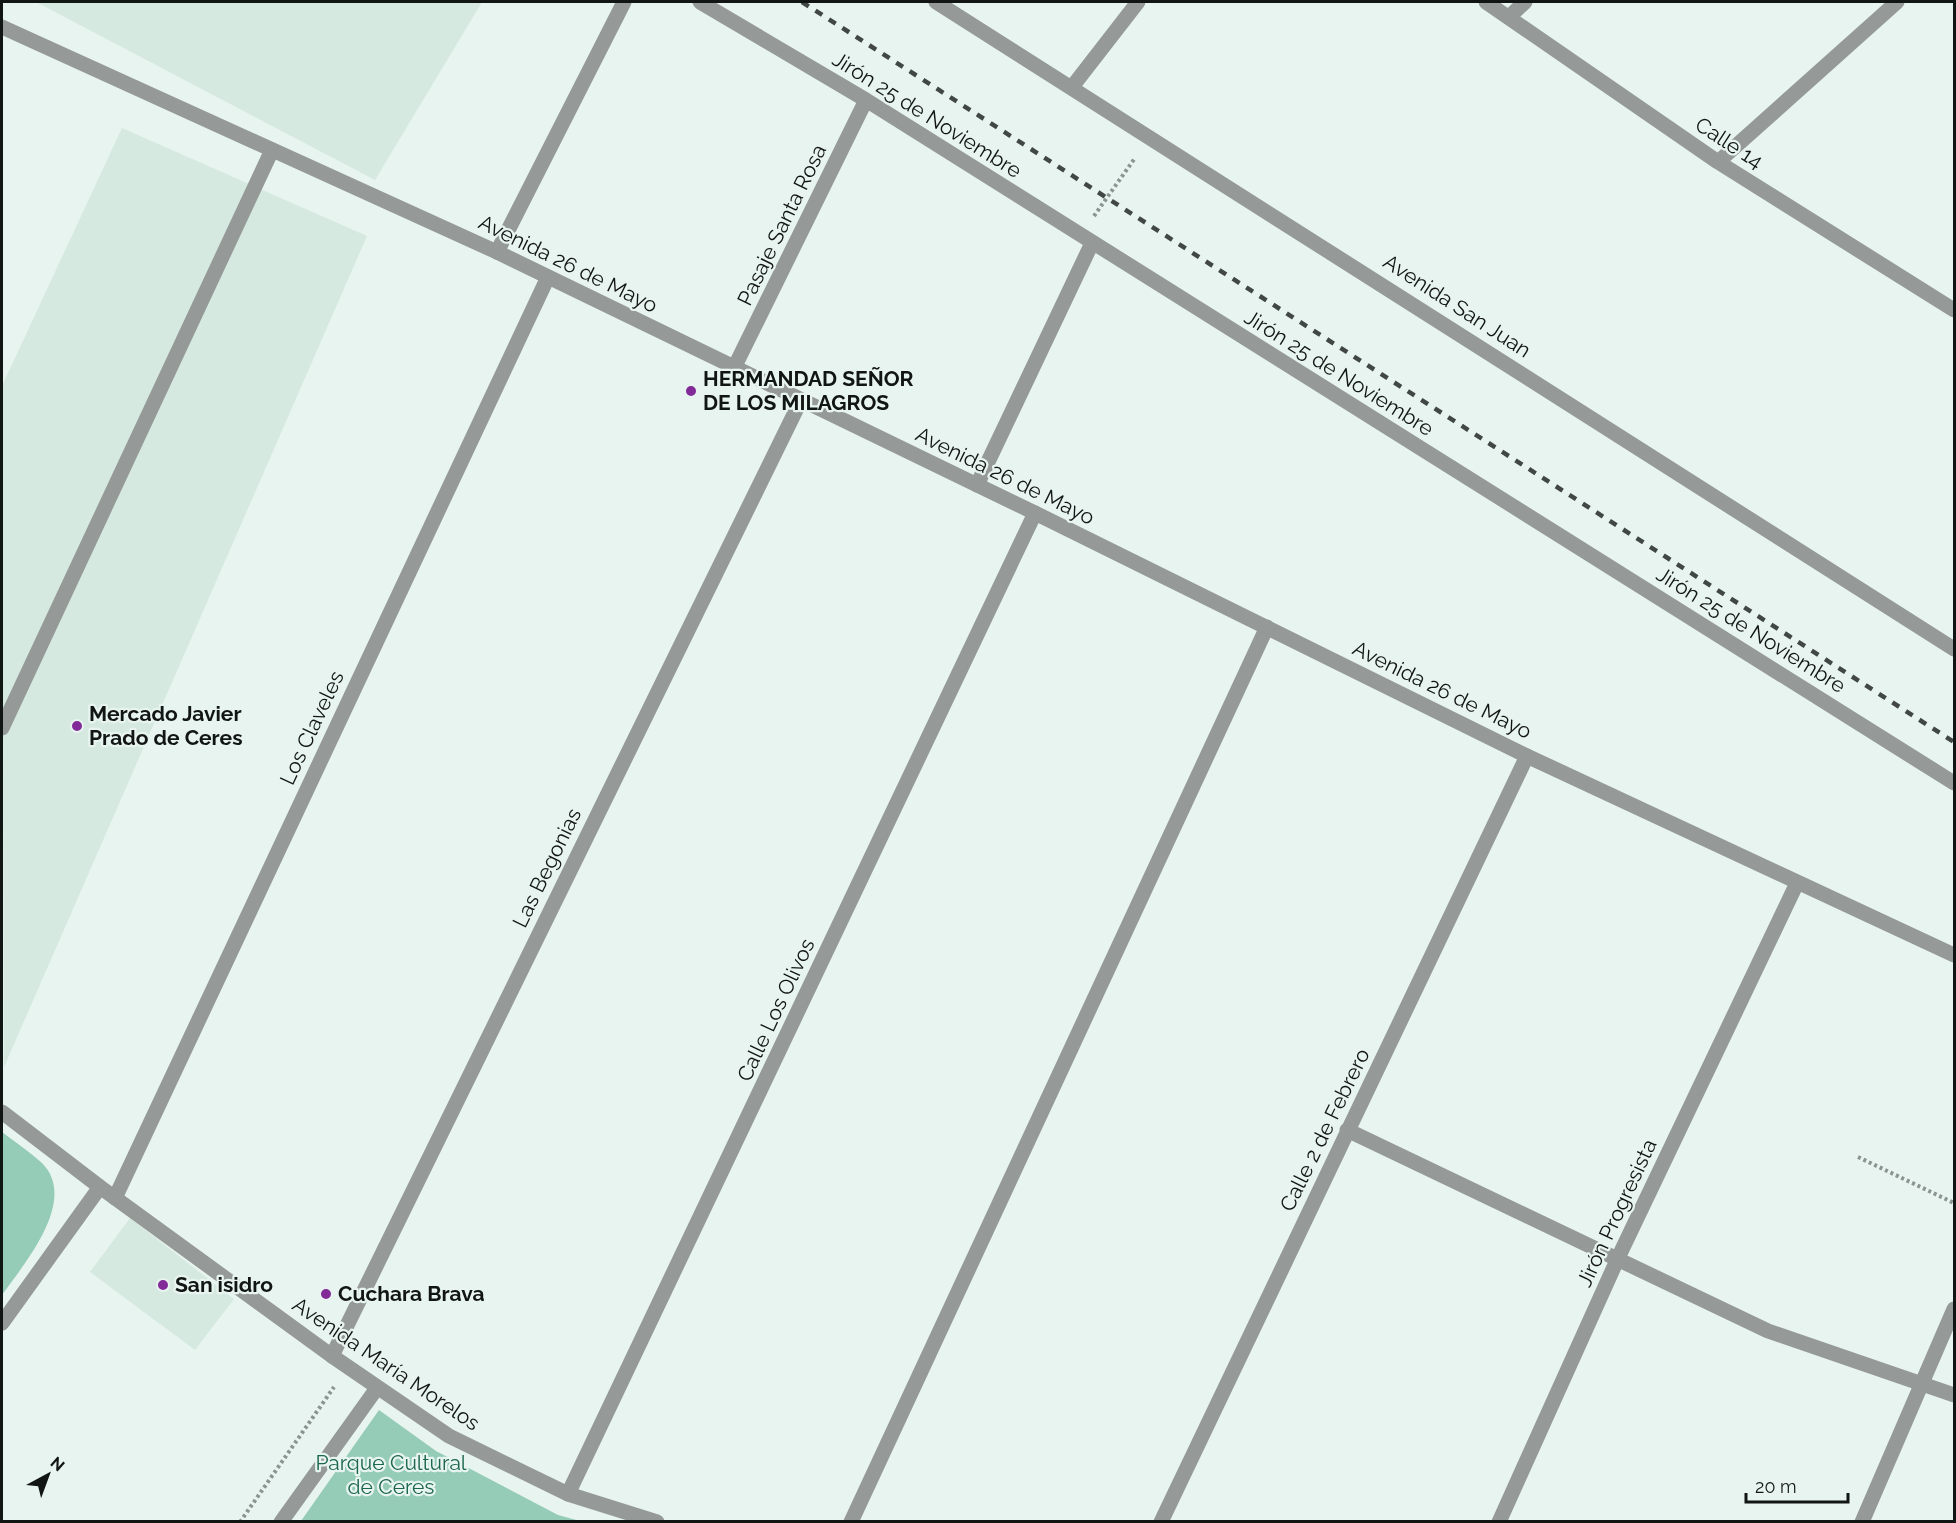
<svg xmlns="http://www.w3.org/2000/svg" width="1956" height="1523" font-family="Raleway,sans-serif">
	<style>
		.built { fill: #d5e9e1 }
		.green { fill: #95ccb7 }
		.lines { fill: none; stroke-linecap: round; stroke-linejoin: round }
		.path { stroke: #8b9490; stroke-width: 4; stroke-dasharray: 3 3; stroke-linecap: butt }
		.service { stroke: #959a98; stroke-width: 15 }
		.minor { stroke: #959a98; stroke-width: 15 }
		.tertiary { stroke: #959a98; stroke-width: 15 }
		.rail { stroke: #414745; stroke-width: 4.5; stroke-dasharray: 8 8; stroke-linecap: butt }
		.poi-dot { fill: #812a98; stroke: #e8f4ef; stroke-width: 2 }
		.labels { text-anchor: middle; stroke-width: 4.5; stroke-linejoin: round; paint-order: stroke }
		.street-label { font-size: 21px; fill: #111513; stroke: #e8f4ef }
		.poi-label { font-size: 21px; font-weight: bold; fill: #111513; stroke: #e8f4ef; text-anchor: start }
		.park-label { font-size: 21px; fill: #1c6650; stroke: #e8f4ef }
	</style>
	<rect width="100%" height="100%" fill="#e8f4ef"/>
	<!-- built -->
	<path class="built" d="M36,2H482L375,180Z
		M122,128L367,236L4,1067L2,386Z
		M130,1218L234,1299L195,1350L90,1272Z"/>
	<!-- green -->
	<path class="green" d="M2,1132C15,1142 30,1152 42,1163C79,1200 24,1264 2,1295Z
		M379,1410L436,1451L558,1515L580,1521H301Z"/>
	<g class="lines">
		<!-- path -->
		<path class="path" d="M1094,216L1135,158
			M1858,1157L1954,1203
			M240,1522L334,1387"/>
		<!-- service -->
		<path class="service" d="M2,728L272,150"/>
		<!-- minor -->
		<path class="minor" d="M700,2L866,100L1954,783
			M1486,2L1718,162L1954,310
			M1509,17L1525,2
			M1072,87L1138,2
			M1718,162L1897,2
			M497,252L624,2
			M734,368L866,100
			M977,485L1092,243
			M1347,1130L1768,1331L1954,1395
			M115,1198L548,277
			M2,1323L100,1187
			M332,1356L801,400
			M568,1494L1035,513
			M281,1522L377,1388
			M851,1522L1267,627
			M1161,1522L1527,756
			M1499,1522L1618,1258L1797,883
			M1862,1522L1954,1309"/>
		<!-- tertiary -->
		<path class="tertiary" d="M936,2L1954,649
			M2,27L497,252L1035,513L1527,756L1954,955
			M2,1112L100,1187L332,1356L449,1436L568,1494L657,1522"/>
		<!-- rail -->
		<path class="rail" d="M802,2L1954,742"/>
	</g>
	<!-- markers -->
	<g class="poi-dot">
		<circle cx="691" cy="391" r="6"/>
		<circle cx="77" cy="726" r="6"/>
		<circle cx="163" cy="1285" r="6"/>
		<circle cx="326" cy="1294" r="6"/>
	</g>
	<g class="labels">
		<!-- street labels -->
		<g class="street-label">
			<text transform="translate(927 115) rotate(32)" y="7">Jirón 25 de Noviembre</text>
			<text transform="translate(1729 143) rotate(33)" y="7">Calle 14</text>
			<text transform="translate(782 225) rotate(-64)" y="7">Pasaje Santa Rosa</text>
			<text transform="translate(568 264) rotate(26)" y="7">Avenida 26 de Mayo</text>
			<text transform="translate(1457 306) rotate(33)" y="7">Avenida San Juan</text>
			<text transform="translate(1339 373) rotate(32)" y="7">Jirón 25 de Noviembre</text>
			<text transform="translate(1005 476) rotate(26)" y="7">Avenida 26 de Mayo</text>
			<text transform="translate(1751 630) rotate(32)" y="7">Jirón 25 de Noviembre</text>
			<text transform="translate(1442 690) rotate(26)" y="7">Avenida 26 de Mayo</text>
			<text transform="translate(312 728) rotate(-65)" y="7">Los Claveles</text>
			<text transform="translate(547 868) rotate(-64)" y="7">Las Begonias</text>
			<text transform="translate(776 1010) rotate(-65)" y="7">Calle Los Olivos</text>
			<text transform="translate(1325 1130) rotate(-64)" y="7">Calle 2 de Febrero</text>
			<text transform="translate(1617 1213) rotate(-65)" y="7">Jirón Progresista</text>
			<text transform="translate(386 1364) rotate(34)" y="7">Avenida María Morelos</text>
		</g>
		<!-- poi labels -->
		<g class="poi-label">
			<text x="703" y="386">HERMANDAD SEÑOR<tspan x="703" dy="24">DE LOS MILAGROS</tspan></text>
			<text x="89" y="721">Mercado Javier<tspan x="89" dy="24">Prado de Ceres</tspan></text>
			<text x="175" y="1292">San isidro</text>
			<text x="338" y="1301">Cuchara Brava</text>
		</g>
		<!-- park labels -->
		<g class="park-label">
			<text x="391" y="1470">Parque Cultural<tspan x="391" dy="24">de Ceres</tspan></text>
		</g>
	</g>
	<!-- border -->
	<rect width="1956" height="1523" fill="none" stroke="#111513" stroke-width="6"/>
	<!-- north arrow -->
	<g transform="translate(48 1475) rotate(41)" stroke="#e8f4ef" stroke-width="4.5" paint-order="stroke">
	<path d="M0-4.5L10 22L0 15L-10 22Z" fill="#111513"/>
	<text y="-9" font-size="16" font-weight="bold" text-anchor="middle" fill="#111513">N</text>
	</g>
	<!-- scale -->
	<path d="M1746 1493v9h102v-9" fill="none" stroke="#111513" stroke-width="3"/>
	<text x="1755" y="1493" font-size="18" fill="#111513" stroke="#e8f4ef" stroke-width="4.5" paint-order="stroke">20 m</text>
</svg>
